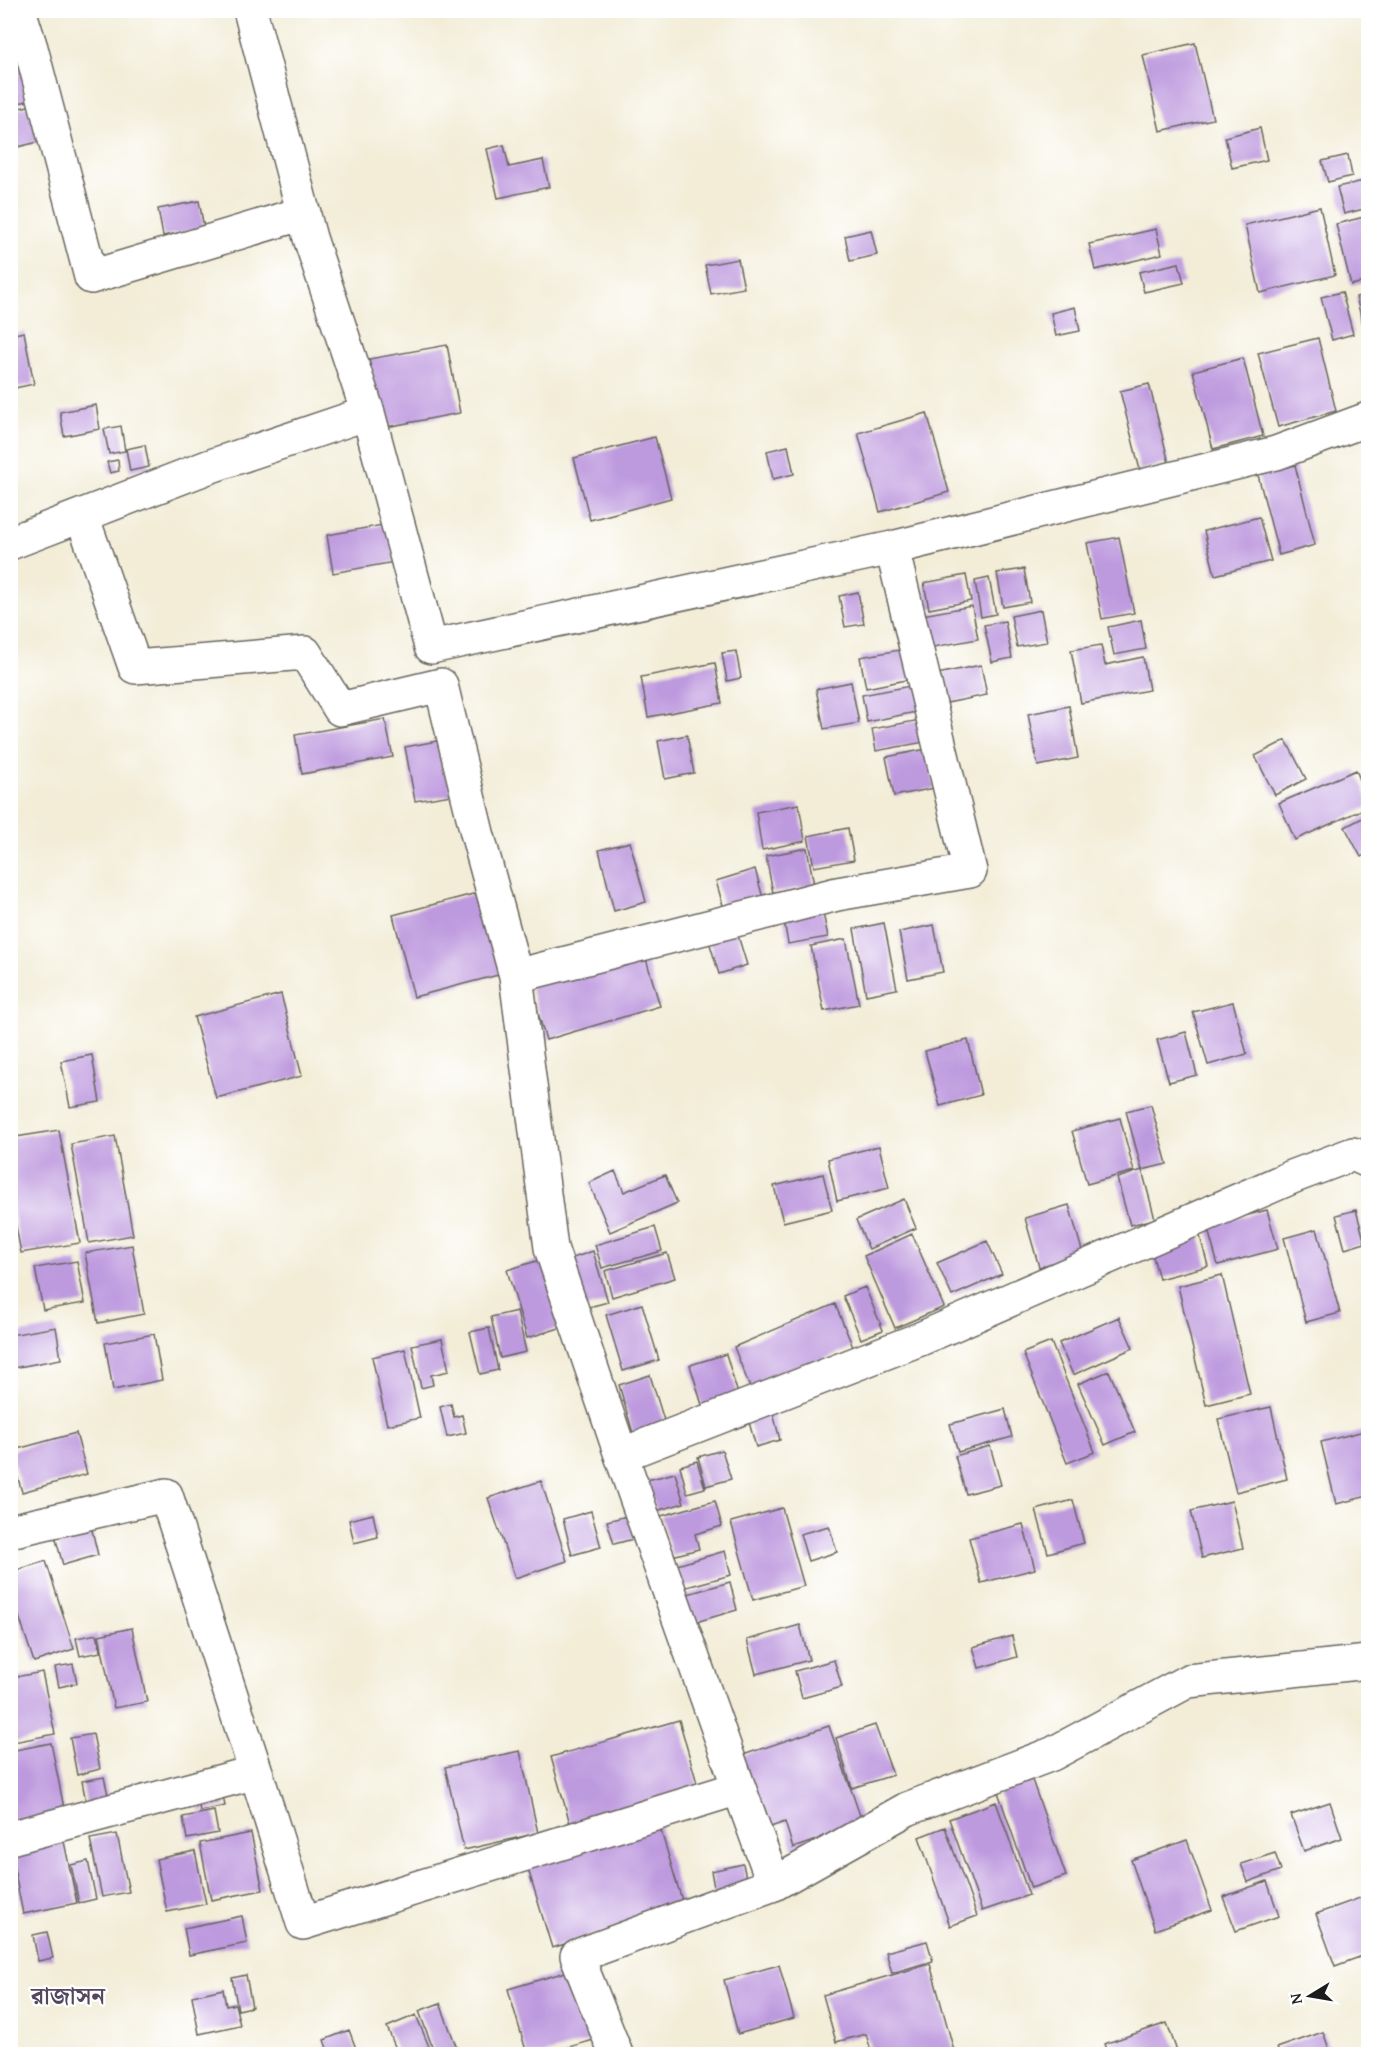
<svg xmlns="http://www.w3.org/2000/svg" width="1379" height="2065" font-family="'Gentium Book Plus','Noto Serif Bengali',serif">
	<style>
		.building { fill: #bd99de }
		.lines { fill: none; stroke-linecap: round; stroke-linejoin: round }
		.minor-casing { stroke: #67655e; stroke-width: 36 }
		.minor { stroke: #fff; stroke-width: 33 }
		.labels { text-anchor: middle; stroke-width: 4.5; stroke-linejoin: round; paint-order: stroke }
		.quarter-label { font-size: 24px; font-weight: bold; fill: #544860; stroke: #fff }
	</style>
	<rect width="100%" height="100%" fill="#fff"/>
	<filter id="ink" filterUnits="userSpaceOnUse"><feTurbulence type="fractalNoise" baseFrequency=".0167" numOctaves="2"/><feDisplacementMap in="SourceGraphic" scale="12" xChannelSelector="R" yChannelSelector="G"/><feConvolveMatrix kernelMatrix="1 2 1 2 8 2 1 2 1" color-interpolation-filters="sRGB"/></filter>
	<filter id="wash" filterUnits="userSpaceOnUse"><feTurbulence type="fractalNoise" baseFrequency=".008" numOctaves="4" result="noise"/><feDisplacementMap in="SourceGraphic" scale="24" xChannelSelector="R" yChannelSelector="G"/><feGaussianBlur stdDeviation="1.35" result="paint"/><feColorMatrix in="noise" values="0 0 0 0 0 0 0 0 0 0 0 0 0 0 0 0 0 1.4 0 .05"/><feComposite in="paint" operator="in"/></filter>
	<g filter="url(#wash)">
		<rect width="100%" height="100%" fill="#f3edd8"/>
		<g id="blocks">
			<!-- building -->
			<path class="building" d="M1195,43L1213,119L1160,131L1143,55Z
				M26,59L36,99L10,105V63Z
				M33,105L42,141L10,149V110Z
				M1260,128L1267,160L1232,168L1225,137Z
				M504,145L509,167L543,160L549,187L498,198L487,149Z
				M1348,155L1352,176L1328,182L1322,161Z
				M1368,180V208L1344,214L1337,187Z
				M199,201L204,228L163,236L158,209Z
				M1320,207L1335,275L1260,293L1245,225Z
				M1368,216V281L1351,285L1336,224Z
				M1156,229L1162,254L1095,270L1089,244Z
				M871,230L877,255L850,261L845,236Z
				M738,259L744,288L711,294L705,265Z
				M1179,263L1184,283L1144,292L1139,272Z
				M1342,292L1353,334L1332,340L1321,297Z
				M1368,294V327L1364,329L1356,297Z
				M1075,307L1080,331L1056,336L1051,313Z
				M24,332L34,384L10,389V335Z
				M1318,338L1336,411L1278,427L1258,353Z
				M447,345L460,413L381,428L369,359Z
				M1243,358L1263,436L1213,449L1193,371Z
				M1149,384L1169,463L1140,470L1120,391Z
				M96,405L100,429L64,436L60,412Z
				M927,413L949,492L880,512L858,433Z
				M121,426L125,451L109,454L104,429Z
				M655,437L671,498L590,520L574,458Z
				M145,445L149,467L130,471L126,449Z
				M788,446L794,474L773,479L767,451Z
				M118,460L119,471L110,473L107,462Z
				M1295,465L1315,545L1279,555L1258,475Z
				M1259,517L1271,561L1215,575L1204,531Z
				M388,524L395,562L333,573L327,535Z
				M1119,537L1134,613L1102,619L1087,543Z
				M1024,569L1030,602L1003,607L997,573Z
				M966,575L971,601L929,609L924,583Z
				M989,578L996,614L981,617L975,581Z
				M858,592L864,624L845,627L839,596Z
				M972,606L978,639L928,648L922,615Z
				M1041,610L1047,642L1017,647L1011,616Z
				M1141,620L1146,649L1114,655L1108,627Z
				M1005,621L1012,658L992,662L984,625Z
				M1101,645L1105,665L1143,657L1149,690L1081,703L1071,650Z
				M910,648L916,678L866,688L860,657Z
				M736,651L741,678L727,681L722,653Z
				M715,663L722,703L648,717L641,677Z
				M981,665L987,695L937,705L932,675Z
				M851,682L859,723L824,729L816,689Z
				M921,684L926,710L867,722L862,695Z
				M1069,706L1078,758L1038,766L1028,714Z
				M385,719L393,757L302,774L295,735Z
				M925,719L930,741L876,751L872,729Z
				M687,735L694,773L665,779L658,741Z
				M442,740L452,795L415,801L405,747Z
				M1286,740L1306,779L1275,795L1255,756Z
				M927,749L935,788L894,796L886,757Z
				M1356,770L1368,799V807L1295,840L1279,803Z
				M799,804L805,841L762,850L756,812Z
				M1368,815V852L1361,857L1345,827Z
				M848,828L854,860L814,867L808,836Z
				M630,842L646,902L614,911L599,850Z
				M807,848L814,885L773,893L766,856Z
				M755,869L763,898L724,909L716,881Z
				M481,892L502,974L414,997L393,915Z
				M822,908L828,937L788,944L783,915Z
				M884,923L897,989L866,995L854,929Z
				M934,925L943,972L908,979L899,932Z
				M736,929L747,965L719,974L708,938Z
				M846,939L859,1004L824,1011L811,946Z
				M644,952L660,1006L546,1040L530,986Z
				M281,994L302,1076L216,1098L194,1017Z
				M1233,1002L1247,1054L1208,1065L1193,1012Z
				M1186,1032L1197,1075L1169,1082L1157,1040Z
				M968,1040L981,1095L940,1106L925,1051Z
				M92,1055L100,1102L70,1107L61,1061Z
				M1151,1105L1167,1164L1142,1170L1126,1111Z
				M1120,1118L1134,1171L1087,1184L1072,1131Z
				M59,1130L80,1243L21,1253L10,1195V1138Z
				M115,1136L133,1235L89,1243L71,1144Z
				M879,1146L889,1188L837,1201L828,1159Z
				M1142,1170L1155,1219L1130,1225L1117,1178Z
				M615,1171L624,1192L665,1175L677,1203L610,1232L589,1183Z
				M823,1174L832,1210L783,1222L774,1186Z
				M904,1199L916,1228L869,1249L856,1220Z
				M1069,1205L1083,1254L1039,1267L1025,1218Z
				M1267,1210L1278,1249L1218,1265L1207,1226Z
				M1356,1210L1365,1243L1345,1249L1336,1215Z
				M655,1227L662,1251L602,1268L595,1245Z
				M1317,1229L1340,1313L1306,1322L1284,1238Z
				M912,1234L944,1307L895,1328L864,1256Z
				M1200,1236L1208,1266L1159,1279L1151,1249Z
				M987,1241L1002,1274L952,1296L937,1263Z
				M132,1245L144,1314L98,1323L85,1253Z
				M593,1251L608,1302L585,1308L570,1259Z
				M667,1253L675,1278L612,1297L605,1271Z
				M543,1259L563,1327L527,1338L507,1270Z
				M77,1261L85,1303L43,1310L35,1268Z
				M1222,1275L1250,1394L1206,1405L1178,1286Z
				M865,1287L883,1330L861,1339L843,1296Z
				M642,1304L659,1360L623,1371L606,1315Z
				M835,1304L853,1347L751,1390L734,1347Z
				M517,1311L526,1352L500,1358L491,1317Z
				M1119,1317L1133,1348L1073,1375L1059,1343Z
				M56,1327L61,1359L13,1368L10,1335Z
				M489,1328L498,1370L480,1374L470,1332Z
				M154,1334L162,1380L113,1390L105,1343Z
				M442,1339L449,1371L431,1375L433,1385L421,1388L412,1345Z
				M1051,1342L1095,1452L1067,1463L1023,1353Z
				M405,1349L420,1418L387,1425L372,1357Z
				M726,1354L741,1404L705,1415L690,1365Z
				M1109,1371L1135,1432L1105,1445L1078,1384Z
				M650,1375L667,1430L635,1440L619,1385Z
				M451,1404L454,1417L462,1415L466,1433L447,1437L440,1407Z
				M1271,1407L1287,1479L1236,1492L1218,1419Z
				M772,1409L780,1440L756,1447L747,1415Z
				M1005,1409L1012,1437L958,1452L950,1424Z
				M1368,1430V1496L1336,1504L1321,1442Z
				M76,1433L87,1474L22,1492L10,1451Z
				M990,1446L1001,1485L966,1494L955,1456Z
				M722,1450L731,1479L706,1486L698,1457Z
				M697,1461L705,1488L687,1493L680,1466Z
				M675,1473L684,1503L656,1511L647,1480Z
				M541,1481L567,1561L515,1578L488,1498Z
				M1073,1500L1084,1543L1048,1553L1036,1510Z
				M715,1501L722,1526L695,1534L699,1549L672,1556L661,1516Z
				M1232,1501L1243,1548L1202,1558L1191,1511Z
				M782,1508L804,1586L753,1600L731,1522Z
				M591,1511L601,1547L572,1555L563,1519Z
				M373,1514L378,1537L354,1543L349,1520Z
				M635,1514L641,1537L614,1544L607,1521Z
				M1023,1524L1035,1569L981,1583L969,1538Z
				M91,1526L98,1555L63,1565L55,1536Z
				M829,1526L837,1552L808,1561L800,1534Z
				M725,1551L731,1575L683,1588L677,1565Z
				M46,1561L74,1649L34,1662L10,1589V1572Z
				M730,1582L737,1610L689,1624L681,1596Z
				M800,1625L809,1660L756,1674L747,1640Z
				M132,1628L147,1702L114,1708L99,1635Z
				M97,1634L101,1652L80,1656L76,1638Z
				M1012,1636L1017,1657L979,1668L973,1647Z
				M834,1660L842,1687L802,1698L795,1671Z
				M73,1664L77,1683L59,1687L55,1667Z
				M42,1672L55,1734L14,1742L10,1727V1678Z
				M679,1720L699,1790L571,1827L551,1757Z
				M875,1725L893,1775L852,1788L836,1738Z
				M829,1726L863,1824L793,1848L785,1822L762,1830L737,1757Z
				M93,1734L100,1769L77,1775L70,1738Z
				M51,1743L66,1818L10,1829V1751Z
				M520,1751L538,1833L464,1850L445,1767Z
				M104,1777L111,1808L88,1813L82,1781Z
				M1032,1780L1066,1876L1031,1888L998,1792Z
				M222,1791L225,1806L200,1811L197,1796Z
				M996,1802L1029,1895L982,1911L949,1819Z
				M1330,1802L1342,1838L1304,1851L1291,1815Z
				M214,1811L218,1833L187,1839L183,1817Z
				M658,1821L684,1907L552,1948L526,1862Z
				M945,1827L977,1916L950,1926L919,1837Z
				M62,1832L77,1903L23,1914L10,1848Z
				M251,1833L263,1890L211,1900L200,1843Z
				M117,1834L129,1892L102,1897L90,1839Z
				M1187,1840L1212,1910L1155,1930L1131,1860Z
				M195,1851L206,1904L167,1912L156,1859Z
				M1275,1853L1281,1870L1248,1882L1241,1864Z
				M88,1861L96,1899L79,1903L71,1865Z
				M743,1864L749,1891L716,1898L711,1871Z
				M1267,1881L1279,1916L1236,1931L1223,1897Z
				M1368,1895V1954L1335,1966L1316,1914Z
				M242,1916L247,1943L189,1955L184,1928Z
				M47,1932L53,1958L38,1961L33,1935Z
				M927,1941L933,1961L892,1973L886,1952Z
				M930,1964L955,2054H872L866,2034L836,2042L823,1995Z
				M779,1965L794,2018L738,2034L724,1980Z
				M576,1969L597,2039L545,2054H527L508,1989Z
				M246,1975L252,2007L238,2010L232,1978Z
				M223,1989L226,2006L235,2004L240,2025L199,2034L192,1996Z
				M440,2003L459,2054H435L419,2011Z
				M416,2015L432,2054H398L387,2027Z
				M1167,2023L1178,2054H1108L1104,2044Z
				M349,2030L358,2054H329L324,2040Z
				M1323,2032L1331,2054H1280L1277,2048Z"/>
		</g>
	</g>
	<g filter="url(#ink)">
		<use href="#blocks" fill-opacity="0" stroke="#67655e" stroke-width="1.5"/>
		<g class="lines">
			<!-- minor casing -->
			<g class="minor-casing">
				<path id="minor" d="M19,10L31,48L91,277L304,213
					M250,10L310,238L368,413
					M82,516L135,667L305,653L340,709L441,685L477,833L516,976L837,894L970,871L892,548
					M10,543L208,467L368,413L431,647L892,548L1276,453L1368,419
					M516,976L551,1248L621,1455
					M10,1531L166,1495L256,1772
					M739,1788L774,1884
					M10,1838L256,1772L303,1923L739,1788L621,1455L920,1339L1292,1177L1353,1154L1368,1161
					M616,2054L577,1956L774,1884L907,1809L1052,1754L1188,1681L1368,1662"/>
			</g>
			<!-- minor -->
			<use href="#minor" class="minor"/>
		</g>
	</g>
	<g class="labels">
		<!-- quarter labels -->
		<g class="quarter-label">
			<text x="68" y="2004">রাজাসন</text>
		</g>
	</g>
	<!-- margin -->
	<rect width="1379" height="2065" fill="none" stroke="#fff" stroke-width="36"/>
	<!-- north arrow -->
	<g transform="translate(1310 1996) rotate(259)" stroke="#ffffff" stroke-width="4.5" paint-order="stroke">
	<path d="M0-4.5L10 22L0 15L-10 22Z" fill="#1c1c1c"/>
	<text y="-9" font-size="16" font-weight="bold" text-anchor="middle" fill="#1c1c1c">N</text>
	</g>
</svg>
